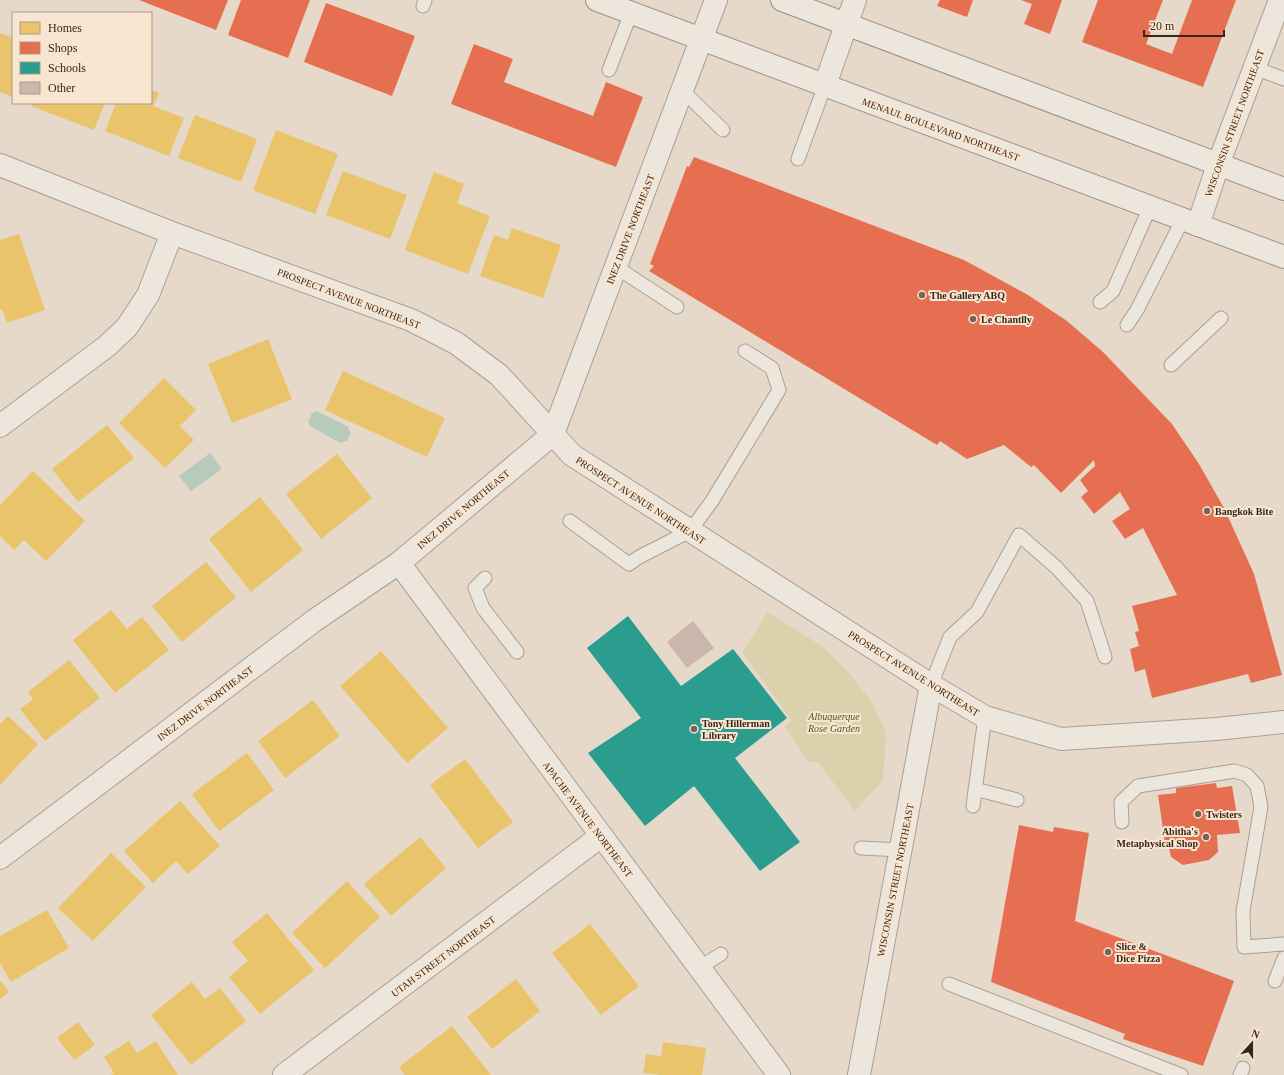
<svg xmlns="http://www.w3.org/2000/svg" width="1284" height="1075" font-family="'Times New Roman',serif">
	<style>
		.green { fill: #dad2ac }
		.water { fill: #b7cabb }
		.homes { fill: #e9c46a }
		.shops { fill: #e76f51 }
		.schools { fill: #2a9d8f }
		.building { fill: #cab6ab }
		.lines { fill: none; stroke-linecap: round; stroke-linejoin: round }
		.lane-casing { stroke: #ab9f94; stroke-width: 15 }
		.street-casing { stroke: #ab9f94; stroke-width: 24 }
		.secondary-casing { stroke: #9a8e84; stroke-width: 24 }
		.lane { stroke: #ede6dd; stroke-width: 13 }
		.street { stroke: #ede6dd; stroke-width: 22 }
		.secondary { stroke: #ede6dd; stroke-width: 22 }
		.poi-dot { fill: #766459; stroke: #f8e6d0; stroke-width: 1.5 }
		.labels { text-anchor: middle; stroke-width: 4; stroke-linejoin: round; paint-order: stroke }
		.street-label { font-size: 10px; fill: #3a251c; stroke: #f8e6d0 }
		.poi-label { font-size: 10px; font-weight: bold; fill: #3a251c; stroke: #f8e6d0; text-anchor: start }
		.park-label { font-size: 10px; font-style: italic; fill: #535821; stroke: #f8e6d0 }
	</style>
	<rect width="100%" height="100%" fill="#e6d9ca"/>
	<!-- green -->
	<path class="green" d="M768,612L823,647L850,674L873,704L886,733L883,780L855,811L818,762H808L785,726L792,721L742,652Z"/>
	<!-- water -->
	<path class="water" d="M317,411L347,426L351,433L347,441L340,443L310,426L308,421L312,413Z
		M210,453L222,469L191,491L179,476Z"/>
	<!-- homes -->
	<path class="homes" d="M0,33L13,38V97L0,92Z
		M151,90L159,93L153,106L184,118L169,156L105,131L116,103H151Z
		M32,103H105L94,130L31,106Z
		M195,115L257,139L241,182L178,158Z
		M276,130L338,154L315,214L253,190Z
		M343,171L407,195L390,239L326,215Z
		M434,172L464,184L457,203L490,216L468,274L405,250Z
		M512,228L561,245L543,298L480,276L494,235L508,240Z
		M19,234L45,310L7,323L2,309L0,310V240Z
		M268,339L292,399L232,423L208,364Z
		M343,371L445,418L427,457L325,410Z
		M164,378L196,410L180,426L194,440L165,468L119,423Z
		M107,425L134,458L78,502L52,469Z
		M337,454L372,498L321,539L286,494Z
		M33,471L85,521L46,561L24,540L14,550L0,536V505Z
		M260,497L303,550L251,592L209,539Z
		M206,562L236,597L182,642L152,606Z
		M111,610L127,629L142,617L169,650L115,693L73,640Z
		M381,651L448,728L407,763L340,686Z
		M69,660L100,698L45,741L20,709L33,699L28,692Z
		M313,700L340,736L285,778L258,741Z
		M8,716L38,744L0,785V722L1,723Z
		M247,753L274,790L219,831L192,794Z
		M465,759L513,822L478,848L430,785Z
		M180,801L220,846L188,874L176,861L153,883L124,851Z
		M420,837L446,868L391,916L364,884Z
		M111,853L146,887L93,941L58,908Z
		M347,881L380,917L325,968L292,933Z
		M47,910L69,948L11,982L0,963V936Z
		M267,913L314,970L260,1014L229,977L248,961L232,942Z
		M590,924L639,986L601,1015L552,953Z
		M516,979L540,1011L492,1049L467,1017Z
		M0,980L9,992L0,999Z
		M192,982L205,999L220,988L246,1021L191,1065L151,1015Z
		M78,1022L95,1045L74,1060L57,1038Z
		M452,1026L491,1075H405L399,1067Z
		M129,1041L137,1053L156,1041L178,1075H111L114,1073L104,1057Z
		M663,1042L706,1048L702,1075H661L643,1073L646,1054L661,1056Z"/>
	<!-- shops -->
	<path class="shops" d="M139,0H228L216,30Z
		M241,0H310L288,58L228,35Z
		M940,0H973L967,17L937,6Z
		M1021,0H1062L1050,34L1024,24L1032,4Z
		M1098,0H1163L1146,44L1172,54L1192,0H1236L1203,87L1082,42Z
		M326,3L415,36L392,96L304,62Z
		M474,44L513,59L504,82L593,116L606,82L643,97L616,167L451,104Z
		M694,157L964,260L1028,295L1067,321L1103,352L1172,424L1199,464L1224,508L1254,574L1282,675L1251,683L1248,674L1152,698L1145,669L1135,672L1130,649L1139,646L1135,632L1139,631L1132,606L1177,595L1143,528L1125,539L1112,521L1130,509L1120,492L1094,514L1081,497L1088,491L1080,480L1095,466L1094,460L1061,493L1034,465L1031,467L1004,445L967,459L940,441L937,445L649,271L654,266L650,264L687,166L689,167Z
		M1216,783L1217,788L1232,786L1240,833L1217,835L1218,852L1209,860L1183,865L1171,857L1168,843H1165L1158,795L1176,793V788Z
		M1019,825L1053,832L1054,827L1089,833L1075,921L1234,981L1203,1066L1123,1039L1125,1034L991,982Z"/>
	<!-- schools -->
	<path class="schools" d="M628,616L681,686L733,649L787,718L735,758L800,842L760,871L694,786L645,826L588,753L641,718L587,648Z"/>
	<!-- building -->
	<path class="building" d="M693,621L714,648L687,668L667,642Z"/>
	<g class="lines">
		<!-- lane casing -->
		<g class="lane-casing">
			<path id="lane" d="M423,6L425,0
				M1255,68L1284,79
				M609,70L631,13
				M682,90L723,130
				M798,159L825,85
				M616,267L677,307
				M1100,302L1113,291L1150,207
				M1127,325L1137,310L1183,219
				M1171,365L1221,318
				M570,521L629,564L639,557L690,531L712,501L779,390L772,368L745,351
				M485,578L475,588L483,608L517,652
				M931,685L950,637L977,612L1019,535L1057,568L1087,601L1105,657
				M975,789L1017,800
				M973,806L985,717
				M1122,822L1121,802L1138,786L1235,771L1247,775L1257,786L1261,807L1243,911L1244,947L1284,944
				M861,848L900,850
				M699,968L721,954
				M1275,981L1284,958
				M949,984L1181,1075
				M1240,1075L1243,1068"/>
		</g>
		<!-- street casing -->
		<g class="street-casing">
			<path id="street" d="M825,85L855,0
				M0,165L172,233L411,320L456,343L499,375L572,455L931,685L985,717L1061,739L1216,729L1284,722
				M1198,225L1218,165L1280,0
				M0,426L107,346L127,327L148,295L172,233
				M399,563L779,1075
				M0,858L315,620L399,563L553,434L716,0
				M284,1075L601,836
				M859,1075L931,685"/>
		</g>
		<!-- secondary casing -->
		<g class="secondary-casing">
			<path id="secondary" d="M597,0L1284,257
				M782,0L1284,189"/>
		</g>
		<!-- lane -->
		<use href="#lane" class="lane"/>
		<!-- street -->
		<use href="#street" class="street"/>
		<!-- secondary -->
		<use href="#secondary" class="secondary"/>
	</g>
	<!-- markers -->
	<g class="poi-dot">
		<circle cx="922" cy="295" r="4"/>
		<circle cx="973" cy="319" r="4"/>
		<circle cx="1207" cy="511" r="4"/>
		<circle cx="694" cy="729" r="4"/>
		<circle cx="1198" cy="814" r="4"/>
		<circle cx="1206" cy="837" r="4"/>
		<circle cx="1108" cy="952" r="4"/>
	</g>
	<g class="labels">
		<!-- street labels -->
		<g class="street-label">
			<text transform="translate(1234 123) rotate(-70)" y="4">WISCONSIN STREET NORTHEAST</text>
			<text transform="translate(941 129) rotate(20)" y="4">MENAUL BOULEVARD NORTHEAST</text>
			<text transform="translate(630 229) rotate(-69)" y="4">INEZ DRIVE NORTHEAST</text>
			<text transform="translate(349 298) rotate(21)" y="4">PROSPECT AVENUE NORTHEAST</text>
			<text transform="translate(641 500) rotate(33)" y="4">PROSPECT AVENUE NORTHEAST</text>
			<text transform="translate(463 509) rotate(-40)" y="4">INEZ DRIVE NORTHEAST</text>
			<text transform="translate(914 673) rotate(32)" y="4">PROSPECT AVENUE NORTHEAST</text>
			<text transform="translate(205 703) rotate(-37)" y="4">INEZ DRIVE NORTHEAST</text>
			<text transform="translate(588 819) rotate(53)" y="4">APACHE AVENUE NORTHEAST</text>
			<text transform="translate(895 880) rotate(-79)" y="4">WISCONSIN STREET NORTHEAST</text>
			<text transform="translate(443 956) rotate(-37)" y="4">UTAH STREET NORTHEAST</text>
		</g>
		<!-- poi labels -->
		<g class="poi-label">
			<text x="930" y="299">The Gallery ABQ</text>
			<text x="981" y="323">Le Chantlly</text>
			<text x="1215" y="515">Bangkok Bite</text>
			<text x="702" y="727">Tony Hillerman<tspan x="702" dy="12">Library</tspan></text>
			<text x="1206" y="818">Twisters</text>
			<text x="1198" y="835" text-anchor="end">Abitha's<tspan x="1198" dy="12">Metaphysical Shop</tspan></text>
			<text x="1116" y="950">Slice &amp;<tspan x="1116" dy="12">Dice Pizza</tspan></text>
		</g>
		<!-- park labels -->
		<g class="park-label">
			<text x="834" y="720">Albuquerque<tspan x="834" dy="12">Rose Garden</tspan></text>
		</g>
	</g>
	<!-- legend -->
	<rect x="12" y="12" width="140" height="92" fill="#f8e6d0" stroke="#ac9988"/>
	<rect x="20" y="22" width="20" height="12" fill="#e9c46a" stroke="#ac9988"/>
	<text x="48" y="32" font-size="12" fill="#3a251c">Homes</text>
	<rect x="20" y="42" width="20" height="12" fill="#e76f51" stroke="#ac9988"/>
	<text x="48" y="52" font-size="12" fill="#3a251c">Shops</text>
	<rect x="20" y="62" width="20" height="12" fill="#2a9d8f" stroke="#ac9988"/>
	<text x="48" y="72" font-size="12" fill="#3a251c">Schools</text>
	<rect x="20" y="82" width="20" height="12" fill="#cab6ab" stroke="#ac9988"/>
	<text x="48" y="92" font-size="12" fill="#3a251c">Other</text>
	<!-- north arrow -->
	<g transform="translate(1252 1043) rotate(21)" stroke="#f8e6d0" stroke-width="3" paint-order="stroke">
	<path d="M0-3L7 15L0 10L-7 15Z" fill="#3a251c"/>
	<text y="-6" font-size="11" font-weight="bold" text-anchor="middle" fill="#3a251c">N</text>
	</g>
	<!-- scale -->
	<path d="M1144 30v6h80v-6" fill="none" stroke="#3a251c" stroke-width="2"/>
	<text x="1150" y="30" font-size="12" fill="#3a251c" stroke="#f8e6d0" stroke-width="3" paint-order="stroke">20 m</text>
</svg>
